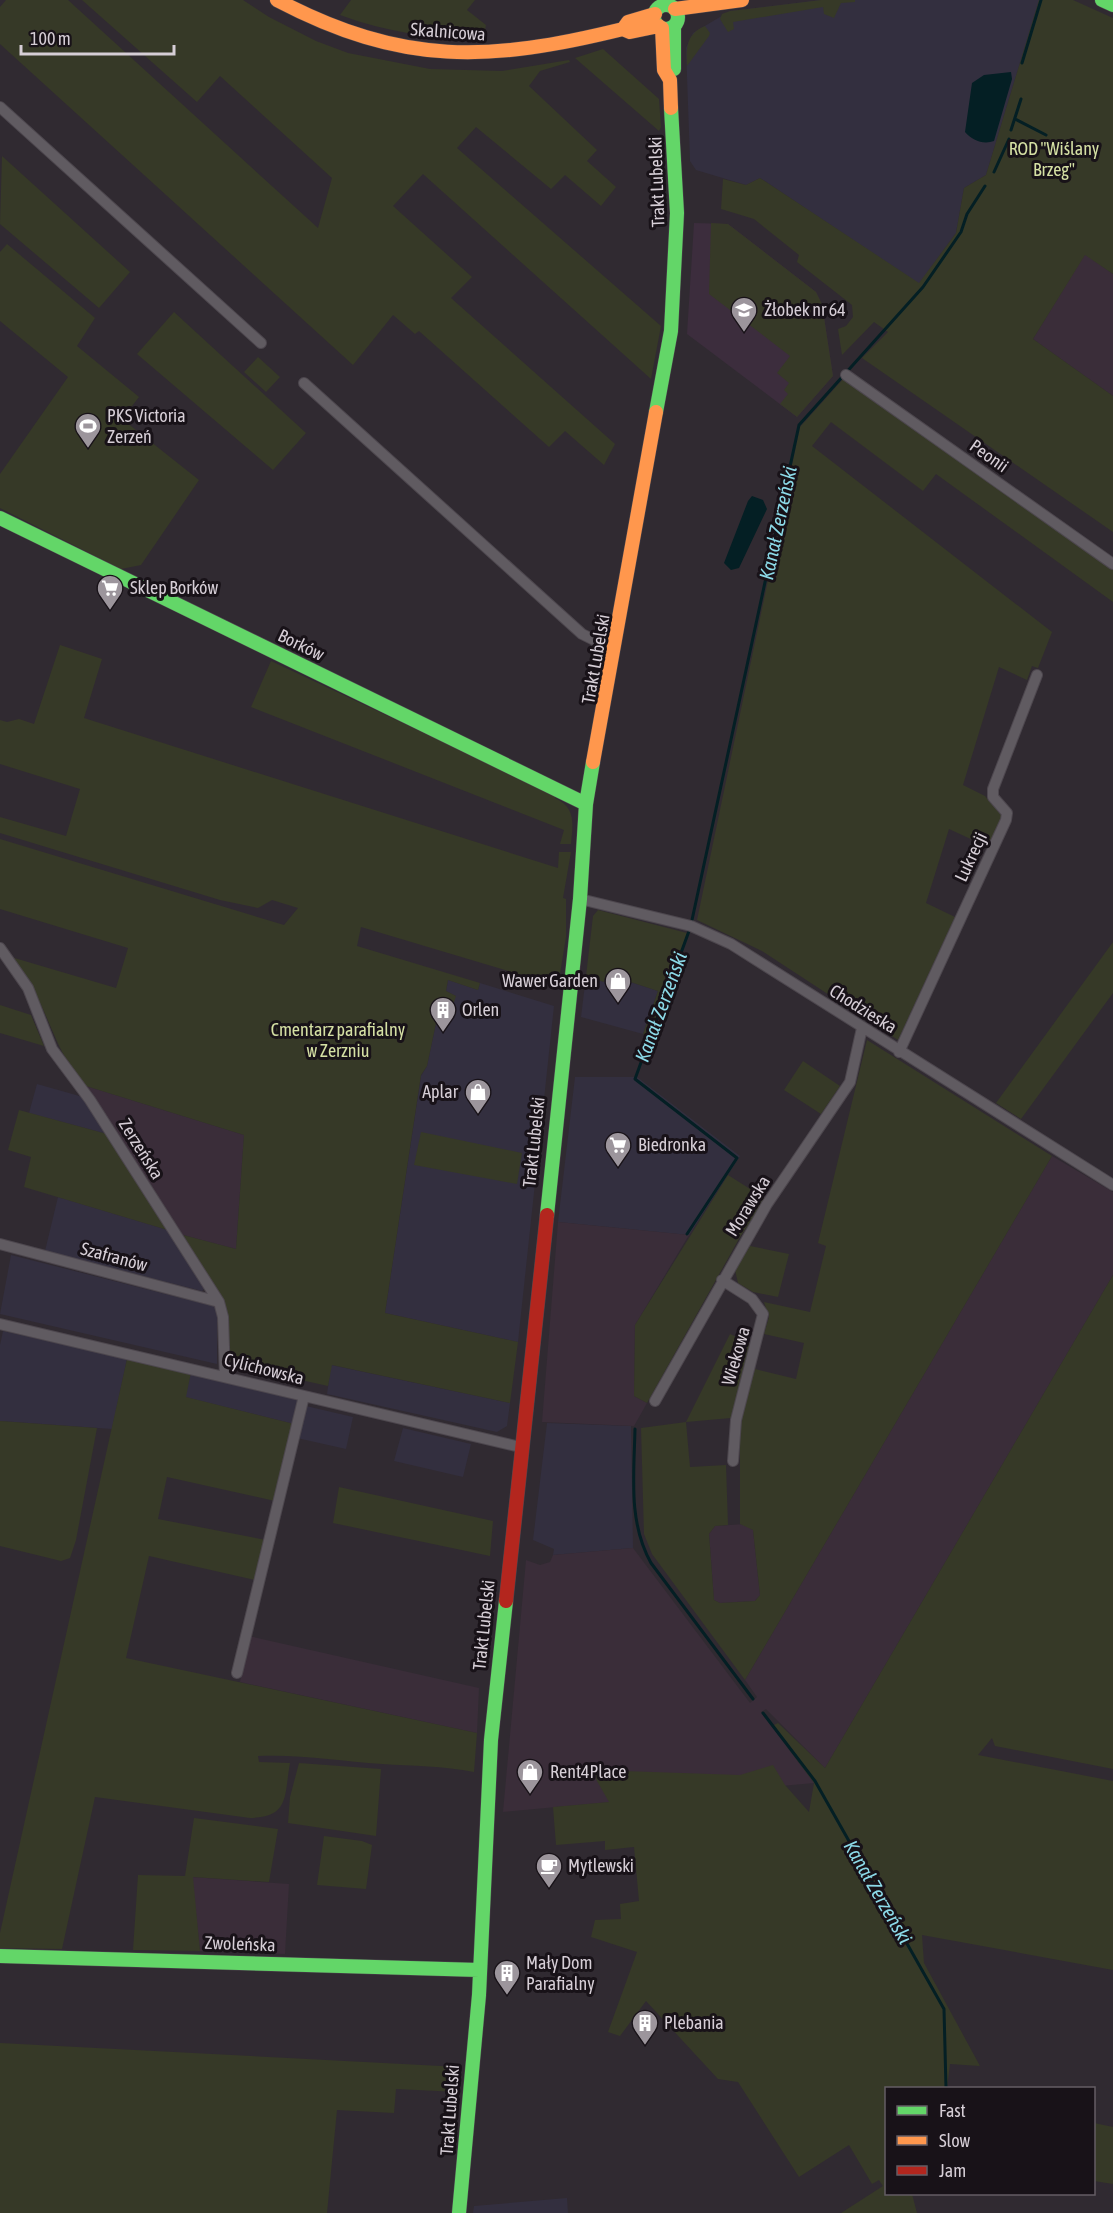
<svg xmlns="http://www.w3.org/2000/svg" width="1113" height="2213" font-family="'Asap Condensed',sans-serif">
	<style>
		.commercial { fill: #332f3f }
		.industrial { fill: #3a2d39 }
		.built { fill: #3c2d3d }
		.green { fill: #363927 }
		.water { fill: #041f24 }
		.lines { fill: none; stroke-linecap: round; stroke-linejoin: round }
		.stream { stroke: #041f24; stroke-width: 3 }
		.street-casing { stroke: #4d474e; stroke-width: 12 }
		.fast-casing { stroke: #4d474e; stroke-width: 15 }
		.slow-casing { stroke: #4d474e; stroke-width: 15 }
		.jam-casing { stroke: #4d474e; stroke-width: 15 }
		.street { stroke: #605b61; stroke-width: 10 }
		.fast { stroke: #63d668; stroke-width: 14 }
		.slow { stroke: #ff974d; stroke-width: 14 }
		.jam { stroke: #b3261e; stroke-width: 14 }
		.labels { text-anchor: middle; stroke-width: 6; stroke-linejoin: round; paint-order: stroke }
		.street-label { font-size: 18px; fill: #d6ced6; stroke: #181218 }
		.park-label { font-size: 18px; fill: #d5e0a4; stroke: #181218 }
		.poi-label { font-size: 18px; fill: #d6ced6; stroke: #181218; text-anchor: start }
		.water-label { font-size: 20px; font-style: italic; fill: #8cdae8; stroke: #181218 }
	</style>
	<rect width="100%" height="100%" fill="#302a31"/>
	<!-- commercial -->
	<path class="commercial" d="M821,0H1039L986,175L964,188L956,233L919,284L760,178L746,185L696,170L690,161L686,48L693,33L730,11Z
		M606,974L658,991L643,1034L581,1017L586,976L604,982Z
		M448,980L478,990L480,983L554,1006L518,1342L385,1313L421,1076L427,1066L440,1004L456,996L446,991Z
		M575,1077H637L740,1156L689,1235L558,1222Z
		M37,1084L83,1097L107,1134L29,1113Z
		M58,1197L171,1231L205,1288L202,1291L45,1251Z
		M11,1255L213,1306L217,1311V1364L0,1314Z
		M3,1331L127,1359L112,1429L0,1421V1345Z
		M331,1365L510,1403L507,1426L497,1432L327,1394Z
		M191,1372L300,1399L294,1424L185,1397Z
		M306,1406L353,1417L346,1449L297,1438Z
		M547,1423L631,1426L633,1548L553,1555L554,1549L533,1540Z
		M403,1428L471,1444L463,1477L394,1461Z
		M567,2198L568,2213H473L474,2206Z"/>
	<!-- industrial -->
	<path class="industrial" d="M1085,254L1113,274V396L1033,339Z
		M86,1086L244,1135L236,1249L183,1235Z
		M1052,1156L1113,1192V1275L825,1768L766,1709L761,1712L814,1783L503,1812L526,1560L540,1565L550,1562L553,1555L633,1548L750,1703L757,1697L745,1680Z
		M558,1222L689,1235L635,1325L634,1396L647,1403L634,1426L542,1422Z
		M745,1524L753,1530L760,1595L755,1601L720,1603L714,1600L709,1534L715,1526Z
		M249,1636L479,1688L477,1733L240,1682Z
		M192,1877L289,1884L285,1954L200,1951Z"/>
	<!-- built -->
	<path class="built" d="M694,223L728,224L816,292L822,304L833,376L797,417L687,334Z"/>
	<!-- green -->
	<path class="green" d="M6,0H68L318,228L332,178L220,76L197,102L82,0H243L269,17L316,41L348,53L430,69L502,71L569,60L570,62L540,71L529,86L597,150L587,161L616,187L601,206L565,175L551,189L476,127L457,148L661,326L651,379L423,174L393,206L472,277L451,298L615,444L604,465L565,431L549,447L419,331L415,334L393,315L353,365L0,44V7Z
		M351,0H475L467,10L486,25L483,40C433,39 386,32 340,15Z
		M821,0H855V2L841,3L834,18L824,14L823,7L733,22L734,29L728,32L720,19L722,14L730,11Z
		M1039,0H1073L1113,18V274L1085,255L1033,339L1113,396V532L862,358L888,332L874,322L842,355L838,329L846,326L853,317L852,305L797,262L799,255L754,219L721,209L723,179L746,185L760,178L919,283L956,233L964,188L986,175Z
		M705,26L710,33L709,36L687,66C686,48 686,34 705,26Z
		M603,49L659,99L661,127L659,131L575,58Z
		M2,156L130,272L99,308L0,224Z
		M711,223L728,224L816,292L822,304L833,376L797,417L780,404L788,394L784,390L789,383L777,373L790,356L709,294Z
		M7,244L95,318L77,346L139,397L122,419L199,480L141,565L121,569L0,508V474L68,377L0,321V252Z
		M174,312L306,433L273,470L137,354Z
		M258,357L280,377L266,392L244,372Z
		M844,378L1113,569V602L936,474L923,491L831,422L812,446L1052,632L1038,668L1032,666L1027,680L999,667L963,785L985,796L1002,816L988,847L949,829L926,903L955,917L898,1040L762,951L697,920L800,427Z
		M60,645L102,659L84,718L558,868L559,852H571L563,898L566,899V937L558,986L361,927L357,946L480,983L478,990L448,980L446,991L456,996L453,1005L440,1004L427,1066L421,1075L385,1313L518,1342L510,1403L332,1365L328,1386L229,1364C233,1312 209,1278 183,1235L236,1249L244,1135L86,1086C60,1056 57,1039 41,1005C33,988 21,973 11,957L116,988L128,948L0,909V839L284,925L298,908L272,900L258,908L220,900L0,833V817L66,836L80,789L0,764V720L7,722L19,719L34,724Z
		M271,661L556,795L555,798C576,808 573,823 571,844H560L564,830L251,707Z
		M598,910L687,933L652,1037L643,1034L658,991L606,974L604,982L586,976L593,916Z
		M1113,942V993L1021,1119L996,1103Z
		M0,1005L31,1015L44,1046L0,1033Z
		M867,1040L1052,1156L745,1680L652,1554L644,1534L641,1428L686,1422L730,1334L751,1344L731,1418L686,1422L690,1467L726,1465L728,1525L715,1526L709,1534L714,1600L720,1603L755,1601L760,1595L753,1530L740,1524V1419L755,1369L796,1379L804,1343L764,1334L769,1317L764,1302L810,1312L826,1246L818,1243Z
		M803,1061L840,1086L821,1114L784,1090Z
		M19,1110L107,1134L171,1231L24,1187L31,1157L8,1150Z
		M421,1132L522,1153L517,1184L414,1165Z
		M728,1175L766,1199L740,1237L647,1403L634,1396L635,1325Z
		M750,1246L789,1254L778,1297L753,1292L738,1283L735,1270Z
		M1113,1275V1769L995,1746L992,1738L978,1755L1113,1781V1970L922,1935L924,1963L980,2066L950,2064L947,2088H886V2194H912L917,2213H841L883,2186L879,2180L872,2184L849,2145L799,2177L738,2082L718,2079L646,2001L620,2036L608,2032L637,1952L591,1937L595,1920L621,1919L620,1904L639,1901L634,1847L605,1850V1841L556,1845L553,1807L609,1802L597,1781L594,1770L740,1775L773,1765L785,1785L809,1812L814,1783L772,1726L778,1723L825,1768Z
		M127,1359L191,1372L186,1397L294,1424L275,1501L167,1477L158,1519L266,1540L255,1580L149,1556L126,1658L477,1733L474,1772C443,1766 413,1766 382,1764C340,1761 300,1754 258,1756L259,1762L290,1763C284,1796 290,1817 250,1818L95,1797L62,1949L0,1948V1933Z
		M0,1421L97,1428L76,1540L70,1558L61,1561L0,1546Z
		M339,1487L493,1521L490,1556L333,1523Z
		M299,1763L381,1769L376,1836L288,1823L290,1797Z
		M194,1818L278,1829L269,1882L193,1877L200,1951L133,1950L138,1875L185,1876Z
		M324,1836L362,1841L372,1845L366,1889L317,1885Z
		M0,2043L460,2067L458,2092L396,2089L394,2113L337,2110L327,2213H0Z
		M1094,2123L1113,2127V2184L1094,2181Z"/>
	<!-- water -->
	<path class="water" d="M1011,72L1012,79L994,141C983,145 972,140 965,132L972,83L984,75Z
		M752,496L763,500L767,509L739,568L731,570L724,563L748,501Z"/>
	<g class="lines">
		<!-- stream -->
		<path class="stream" d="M1022,63L1041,0
			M1015,119L1046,135
			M1011,130L1021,99
			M994,172L1009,139
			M692,920L799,425L923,287L961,232L967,214L985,186
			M687,1234L737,1158L635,1079L689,931
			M635,1429C634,1475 628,1522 651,1563L753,1699
			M763,1713L815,1781L944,2009L946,2088"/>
		<!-- street casing -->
		<g class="street-casing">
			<path id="street" d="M0,107L261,343
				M846,375L1113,564
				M304,383L582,634L598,642
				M580,899L691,926L731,944L1113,1185
				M0,948L28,988L52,1049L90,1100L219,1302L223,1317L225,1377
				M899,1052L1006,820L1007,813L993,797V789L1037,675
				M0,1244L219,1302
				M722,1280L752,1299L763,1314L736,1420L733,1461
				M0,1324L520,1447
				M655,1401L767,1204L850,1082L862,1028
				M237,1673L304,1396"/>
		</g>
		<!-- fast casing -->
		<g class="fast-casing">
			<path id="fast" d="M1102,0L1113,5
				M654 17a12 12 0 1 1 24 0a12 12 0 1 1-24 0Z
				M674,26V69
				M656,412L671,331L677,213L671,108
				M0,518L586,804
				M547,1215L580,899L586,804L593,762
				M0,1956L479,1970
				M459,2213L479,1995L491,1740L506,1601"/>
		</g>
		<!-- slow casing -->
		<g class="slow-casing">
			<path id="slow" d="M277,0C403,66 489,62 623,29L630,32L659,26
				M675,9L742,0
				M662,28L664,70L670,80L671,108
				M623,29L628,22L655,14
				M593,762L656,412"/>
		</g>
		<!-- jam casing -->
		<g class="jam-casing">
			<path id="jam" d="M506,1601L547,1215"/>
		</g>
		<!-- street -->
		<use href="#street" class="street"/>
		<!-- fast -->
		<use href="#fast" class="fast"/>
		<!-- slow -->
		<use href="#slow" class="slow"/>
		<!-- jam -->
		<use href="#jam" class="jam"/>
	</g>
	<!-- icons -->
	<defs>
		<g id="school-pin" transform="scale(1.35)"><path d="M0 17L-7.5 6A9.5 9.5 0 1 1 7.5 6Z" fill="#9c959c" stroke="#181218"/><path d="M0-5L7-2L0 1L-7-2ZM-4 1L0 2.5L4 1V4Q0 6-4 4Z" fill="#fff"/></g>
		<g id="stadium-pin" transform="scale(1.35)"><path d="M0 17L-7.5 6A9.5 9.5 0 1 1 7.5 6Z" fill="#9c959c" stroke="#181218"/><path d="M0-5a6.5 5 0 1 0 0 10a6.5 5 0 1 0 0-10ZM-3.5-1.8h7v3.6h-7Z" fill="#fff"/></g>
		<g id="supermarket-pin" transform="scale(1.35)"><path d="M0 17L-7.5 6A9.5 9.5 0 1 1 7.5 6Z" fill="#9c959c" stroke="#181218"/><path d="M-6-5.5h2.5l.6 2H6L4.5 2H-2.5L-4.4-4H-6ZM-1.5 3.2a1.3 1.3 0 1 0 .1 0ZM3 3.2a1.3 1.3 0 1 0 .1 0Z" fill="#fff"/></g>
		<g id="shop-pin" transform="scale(1.35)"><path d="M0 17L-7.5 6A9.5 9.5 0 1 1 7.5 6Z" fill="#9c959c" stroke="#181218"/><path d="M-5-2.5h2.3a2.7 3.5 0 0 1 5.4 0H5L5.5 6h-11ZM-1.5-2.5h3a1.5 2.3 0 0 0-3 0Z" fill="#fff"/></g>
		<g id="building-pin" transform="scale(1.35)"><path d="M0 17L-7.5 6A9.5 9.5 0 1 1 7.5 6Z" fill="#9c959c" stroke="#181218"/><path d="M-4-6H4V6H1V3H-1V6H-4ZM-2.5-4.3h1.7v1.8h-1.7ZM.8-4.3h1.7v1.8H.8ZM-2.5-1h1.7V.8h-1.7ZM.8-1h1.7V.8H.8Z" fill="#fff"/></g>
		<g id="cafe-pin" transform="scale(1.35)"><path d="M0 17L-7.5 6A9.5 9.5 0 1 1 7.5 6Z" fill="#9c959c" stroke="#181218"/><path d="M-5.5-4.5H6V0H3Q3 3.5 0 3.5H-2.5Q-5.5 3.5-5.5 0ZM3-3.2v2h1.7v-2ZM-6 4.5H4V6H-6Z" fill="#fff"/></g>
	</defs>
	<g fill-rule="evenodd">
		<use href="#school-pin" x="744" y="310"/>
		<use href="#stadium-pin" x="88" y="426"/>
		<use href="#supermarket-pin" x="110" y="588"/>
		<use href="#shop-pin" x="618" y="981"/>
		<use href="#building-pin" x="443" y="1010"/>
		<use href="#shop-pin" x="478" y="1092"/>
		<use href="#supermarket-pin" x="618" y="1145"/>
		<use href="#shop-pin" x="530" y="1772"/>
		<use href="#cafe-pin" x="549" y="1866"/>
		<use href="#building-pin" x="507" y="1973"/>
		<use href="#building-pin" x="645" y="2023"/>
	</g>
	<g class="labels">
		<!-- street labels -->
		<g class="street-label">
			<text transform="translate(448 32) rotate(4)" y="6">Skalnicowa</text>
			<text transform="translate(657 182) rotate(-92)" y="6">Trakt Lubelski</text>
			<text transform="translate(989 456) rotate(35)" y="6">Peonii</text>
			<text transform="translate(301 645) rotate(26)" y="6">Borków</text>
			<text transform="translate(596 659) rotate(-80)" y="6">Trakt Lubelski</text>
			<text transform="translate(971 857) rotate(-65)" y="6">Lukrecji</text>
			<text transform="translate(863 1009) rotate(32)" y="6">Chodzieska</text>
			<text transform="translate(534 1142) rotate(-84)" y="6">Trakt Lubelski</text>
			<text transform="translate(141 1149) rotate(58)" y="6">Zerzeńska</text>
			<text transform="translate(748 1206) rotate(-58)" y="6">Morawska</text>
			<text transform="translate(114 1257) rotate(15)" y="6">Szafranów</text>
			<text transform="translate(736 1356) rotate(-74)" y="6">Wiekowa</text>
			<text transform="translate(264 1369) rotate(14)" y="6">Cylichowska</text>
			<text transform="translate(484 1625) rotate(-84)" y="6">Trakt Lubelski</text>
			<text transform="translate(240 1944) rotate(2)" y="6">Zwoleńska</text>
			<text transform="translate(450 2110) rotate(-86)" y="6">Trakt Lubelski</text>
		</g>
		<!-- park labels -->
		<g class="park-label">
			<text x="1054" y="155">ROD "Wiślany<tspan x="1054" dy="21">Brzeg"</tspan></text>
			<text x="338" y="1036">Cmentarz parafialny<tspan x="338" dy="21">w Zerzniu</tspan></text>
		</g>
		<!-- poi labels -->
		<g class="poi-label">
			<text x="764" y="316">Żłobek nr 64</text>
			<text x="107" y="422">PKS Victoria<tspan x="107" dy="21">Zerzeń</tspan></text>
			<text x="130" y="594">Sklep Borków</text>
			<text x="598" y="987" text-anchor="end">Wawer Garden</text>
			<text x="462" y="1016">Orlen</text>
			<text x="458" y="1098" text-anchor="end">Aplar</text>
			<text x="638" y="1151">Biedronka</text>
			<text x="550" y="1778">Rent4Place</text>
			<text x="568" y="1872">Mytlewski</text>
			<text x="526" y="1969">Mały Dom<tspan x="526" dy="21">Parafialny</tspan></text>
			<text x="664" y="2029">Plebania</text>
		</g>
		<!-- water labels -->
		<g class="water-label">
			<text transform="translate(778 523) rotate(-78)" y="7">Kanał Zerzeński</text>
			<text transform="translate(661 1007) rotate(-70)" y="7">Kanał Zerzeński</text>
			<text transform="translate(878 1892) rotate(60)" y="7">Kanał Zerzeński</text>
		</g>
	</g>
	<!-- legend -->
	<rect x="885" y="2087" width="210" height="108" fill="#181218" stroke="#645d64" stroke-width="1.5"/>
	<rect x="897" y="2106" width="30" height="9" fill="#63d668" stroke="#645d64" stroke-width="1.5"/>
	<text x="939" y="2117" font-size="18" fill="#d6ced6">Fast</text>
	<rect x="897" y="2136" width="30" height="9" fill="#ff974d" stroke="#645d64" stroke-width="1.5"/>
	<text x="939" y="2147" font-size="18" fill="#d6ced6">Slow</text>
	<rect x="897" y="2166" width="30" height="9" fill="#b3261e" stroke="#645d64" stroke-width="1.5"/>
	<text x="939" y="2177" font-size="18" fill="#d6ced6">Jam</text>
	<!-- scale -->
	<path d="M21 45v9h153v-9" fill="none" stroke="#d6ced6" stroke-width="3"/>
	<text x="30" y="45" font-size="18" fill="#d6ced6" stroke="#181218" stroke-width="4.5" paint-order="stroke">100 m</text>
</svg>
